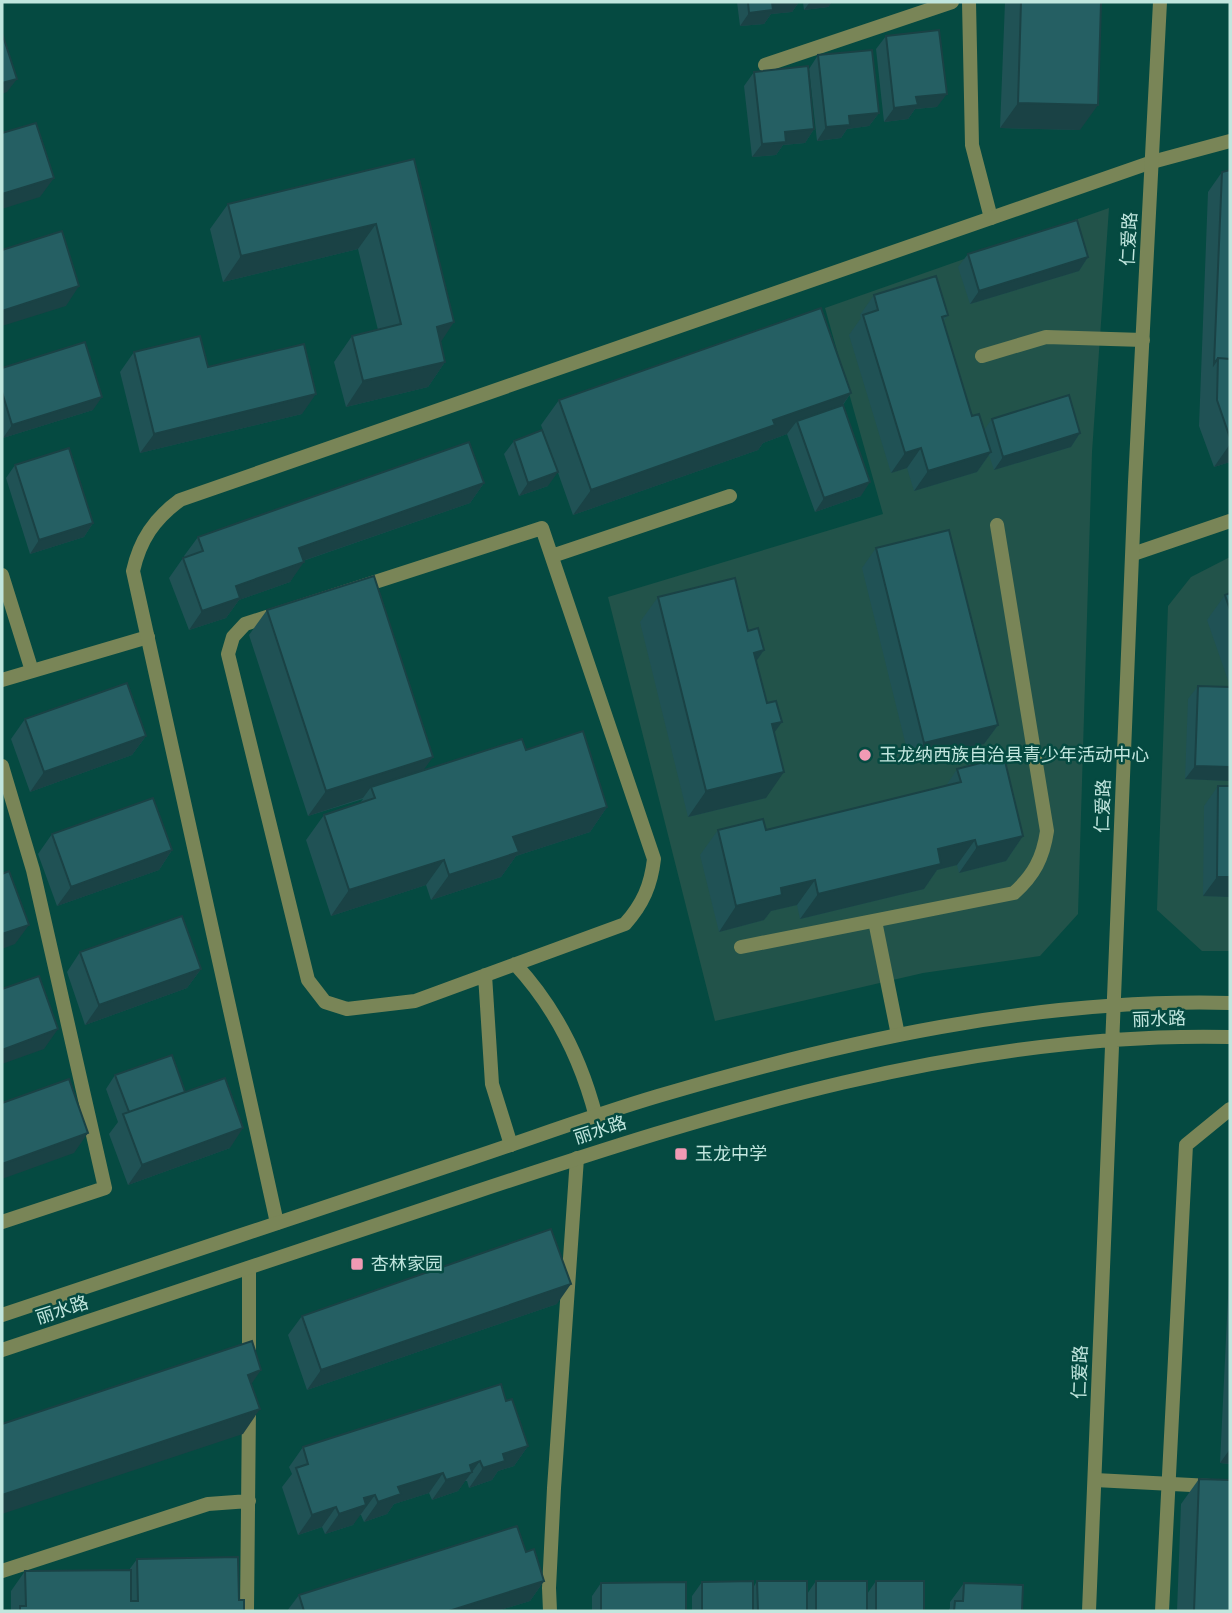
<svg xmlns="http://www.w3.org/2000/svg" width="1232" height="1613" font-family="Raleway,'Noto Sans SC',sans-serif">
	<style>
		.built { fill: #22534a }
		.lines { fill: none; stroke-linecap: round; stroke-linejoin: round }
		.service { stroke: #798557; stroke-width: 14 }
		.minor { stroke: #798557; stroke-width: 14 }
		.tertiary { stroke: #798557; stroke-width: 14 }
		.wall { fill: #205255 }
		.shaded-wall { fill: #1a4245 }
		.building { fill: #255f63; stroke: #1a4245; stroke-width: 2 }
		.poi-dot { fill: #f19ab4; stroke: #054a41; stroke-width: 2.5 }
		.labels { text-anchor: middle; stroke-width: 5; stroke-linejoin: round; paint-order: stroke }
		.street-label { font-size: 18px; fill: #c1e6de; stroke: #054a41 }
		.poi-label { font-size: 18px; fill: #c1e6de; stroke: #054a41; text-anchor: start }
	</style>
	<rect width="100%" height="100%" fill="#054a41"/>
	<!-- built -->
	<path class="built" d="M1109,208L1092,452L1078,914L1040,956L923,973L715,1021L608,597L883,514L825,308Z
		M1230,557V951H1202L1157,910L1168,606L1191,577Z"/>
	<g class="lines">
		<!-- service -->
		<path class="service" d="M969,2L972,145L991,218
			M765,65L952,2
			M982,356L1046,337L1143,340
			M542,528L654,859C651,885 643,904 625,924L415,1001L347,1009L325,1002L308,980L228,654L233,637L245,624Z
			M552,556L730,496
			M2,575L32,671
			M2,680L148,637
			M2,766L33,870L105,1188L2,1222
			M875,921L898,1035
			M741,947L1014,893C1034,875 1043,858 1047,831L997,525
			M515,964C556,1008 581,1059 596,1117
			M485,975L492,1084L511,1145
			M249,1268V1361
			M1095,1480L1230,1487
			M2,1571L208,1504L249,1501
			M247,1611L249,1406
			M550,1611L549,1588L554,1488L577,1158
			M1162,1611L1186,1145L1230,1109"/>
		<!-- minor -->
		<path class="minor" d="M1133,554L1230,521
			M277,1223L133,571C140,540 154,519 180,500L1152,162L1230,141"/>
		<!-- tertiary -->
		<path class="tertiary" d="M2,1315C158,1263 313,1211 469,1159C532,1138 594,1115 658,1096C844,1041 1035,998 1230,1003
			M2,1350C158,1298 314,1246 469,1194C716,1112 967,1031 1230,1037
			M1089,1611L1135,482L1160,2"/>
	</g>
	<!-- wall -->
	<path class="wall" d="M737,2H799L792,12L771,14L764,24L740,26Z
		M803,2H832L828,7L804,10Z
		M1005,2H1101L1080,130L1000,128Z
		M886,36L937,107L915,109L908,119L884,122L876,49Z
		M818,55L879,113L869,126L847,129L841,138L817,141L809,69Z
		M754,72L814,129L805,143L783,145L776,155L752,157L744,86Z
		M414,159L441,342L445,362L428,387L346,407L334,362L352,336L378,330L358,249L223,282L210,229L228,204Z
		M1230,170V462L1214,467L1199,426L1208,192L1222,172Z
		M968,254L1088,257L1079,271L970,304L958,267Z
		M874,295L948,315L943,322L972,416L984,430L992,419L1080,433L1071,447L994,470L989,455L977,472L914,491L907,468L891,473L849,335L861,318L860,315Z
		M134,352L208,367L302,414L140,453L120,372Z
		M2,368L93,410L3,438L2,435Z
		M851,393L843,405L861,496L815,512L787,434L763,443L758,450L573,515L541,425L559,400Z
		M514,441L548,486L519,496L504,454Z
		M15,465L93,523L84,537L30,554L6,478Z
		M484,483L470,503L303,561L290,582L239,600L226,618L189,630L169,578L183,558H185L184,556L198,537Z
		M876,548L998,725L984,744L910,762L862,568Z
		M1230,593V686L1207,620L1225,595Z
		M658,597L748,631L764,650L756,661L774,733L766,798L688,817L640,622Z
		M267,610L423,771L526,750L607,807L590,832L516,856L501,877L431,900L426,885L331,916L306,840L324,815L360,803L363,799L308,816L249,635Z
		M1198,686L1230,687V781L1185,779L1188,699Z
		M25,719L146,736L132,755L30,792L11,739Z
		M957,769L1023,836L1006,861L959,873L957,865L937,870L924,889L800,919L797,905L771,911L764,920L719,932L700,855L718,830H766L946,786Z
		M1218,786H1230V897L1203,896L1204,806Z
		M52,834L172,850L159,870L57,906L38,854Z
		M80,952L201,969L187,988L85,1025L67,972Z
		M115,1075L184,1093L230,1148L128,1185L109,1134L118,1122L106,1089Z
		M1230,1256V1464L1220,1463Z
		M557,1304L307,1390L288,1335L302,1316Z
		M506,1401L528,1446L514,1466L498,1471L492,1480L469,1488L467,1481H465L458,1491L432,1500L429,1493L394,1504L387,1514L364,1522L361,1515H359L353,1525L325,1534L322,1527L298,1535L282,1487L292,1474L289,1467L303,1447Z
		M1199,1479L1230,1611H1177L1181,1504Z
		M526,1552L544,1581L530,1601L497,1611H287L299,1595Z
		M137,1559L239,1600L244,1611H11V1591L25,1571L129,1570Z
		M757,1581L807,1594L816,1581L867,1594L876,1581L924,1611H692V1596L702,1582L753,1588Z
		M601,1583L686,1611H592V1596Z
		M964,1583L1022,1611H948L950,1608V1602Z"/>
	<!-- shaded-wall -->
	<path class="shaded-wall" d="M772,2H799L792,12L771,14L764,24L740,26L749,13Z
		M810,2H832L828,7L804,10Z
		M17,79L7,92L2,94V83Z
		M947,94L937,107L915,109L908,119L884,122L894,108L916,97Z
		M1018,103L1098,105L1080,130L1000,128Z
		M879,113L869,126L847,129L841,138L817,141L826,127L849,116Z
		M814,129L805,143L783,145L776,155L752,157L762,144L785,132Z
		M54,178L40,197L2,209V194Z
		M376,224L358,249L223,282L241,256Z
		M1088,257L1079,271L970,304L979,291Z
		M79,286L66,306L2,326V311Z
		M454,322L437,348V327Z
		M445,362L428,387L346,407L363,381Z
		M851,393L833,418L797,421L787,434L763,443L758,450L573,515L591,490L773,420Z
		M316,394L302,414L140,453L154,434Z
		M102,397L93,410L3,438L12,425Z
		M1080,433L1071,447L994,470L1003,457Z
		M1230,444V462L1214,467Z
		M921,448L907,468L891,473L905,453Z
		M991,452L977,472L914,491L928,471Z
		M558,472L548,486L519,496L528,483Z
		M870,482L861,496L815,512L824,498Z
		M484,483L470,503L285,567L299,548Z
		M93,523L84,537L30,554L39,540Z
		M304,562L290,582L239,600L226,618L189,630L202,611L236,586Z
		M764,650L746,676L754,653Z
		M782,722L764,747L772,724Z
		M998,725L984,744L910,762L924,743Z
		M146,736L132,755L30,792L44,772Z
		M433,757L415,782L371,787L363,798L308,816L326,791Z
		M1195,766L1230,767V781L1185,779Z
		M784,772L766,798L688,817L706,791Z
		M607,807L590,832L516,856L501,877L431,900L449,875L513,837Z
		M1023,836L1006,861L959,873L977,847Z
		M975,840L957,865L937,870L924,889L800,919L818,894L938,849Z
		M172,850L159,870L57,906L71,887Z
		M444,860L426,885L331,916L349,890Z
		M1217,877H1230V897L1203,896Z
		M815,880L797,905L771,911L764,920L719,932L736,906L781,888Z
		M29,925L15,944L2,949V934Z
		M201,969L187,988L85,1025L99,1005Z
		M58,1029L44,1049L2,1064V1050Z
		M243,1128L230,1148L128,1185L142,1165Z
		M88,1133L74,1153L2,1179V1164Z
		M571,1284L557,1304L307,1390L321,1370Z
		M261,1370L244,1395L248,1375Z
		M260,1409L243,1434L2,1514V1495Z
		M528,1446L514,1466L498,1471L492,1480L469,1488L483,1468L503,1454Z
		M1230,1449V1464L1220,1463Z
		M480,1461L458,1491L432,1500L446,1480L470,1465Z
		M443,1473L429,1493L394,1504L387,1514L364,1522L378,1502L398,1487Z
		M375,1495L353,1525L325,1534L339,1514L364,1498Z
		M336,1507L322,1527L298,1535L312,1515Z
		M544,1581L530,1601L497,1611H449Z"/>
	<!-- building -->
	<path class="building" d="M748,2H772L773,10L749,13Z
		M1021,2H1101L1098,105L1018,103Z
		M939,30L947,94L916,97L918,105L894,108L886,36Z
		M2,33L17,79L2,83Z
		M872,50L879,113L849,116L850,125L826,127L818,55Z
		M808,66L814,129L785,132L786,142L762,144L754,72Z
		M36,123L54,178L2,194V133Z
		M414,159L454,322L437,327L445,362L363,381L352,336L401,324L376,224L241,256L228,204Z
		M1230,170V359L1218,358L1214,364L1222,172Z
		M1077,220L1088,257L979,291L968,254Z
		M62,231L79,286L2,311V250Z
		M936,276L948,315L942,317L972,416L979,414L991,452L928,471L921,448L905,453L863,315L878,310L874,295Z
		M821,308L851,393L773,420L775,425L591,490L559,400Z
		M200,336L208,367L304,344L316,394L154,434L134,352Z
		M85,342L102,397L12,425L2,392V368Z
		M1218,358L1230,359V438L1217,400Z
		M1069,395L1080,433L1003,457L992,419Z
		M843,405L870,482L824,498L797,421Z
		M542,430L558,472L528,483L514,441Z
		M469,442L484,483L299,548L304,562L236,586L240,598L202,611L183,558L203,551L198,537Z
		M69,448L93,523L39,540L15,465Z
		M949,530L998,725L924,743L876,548Z
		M374,576L433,757L326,791L267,610Z
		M735,578L748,631L758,628L764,650L754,653L767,703L776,701L782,722L772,724L784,772L706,791L658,597Z
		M1230,593V610L1225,595Z
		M127,683L146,736L44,772L25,719Z
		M1198,686L1230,687V767L1195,766Z
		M583,731L607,807L513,837L519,852L449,875L444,860L349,890L324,815L375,798L371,787L522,739L526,750Z
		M1004,757L1023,836L977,847L975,840L938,849L941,864L818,894L815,880L781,888L782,895L736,906L718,830L763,819L766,830L961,782L957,769Z
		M1218,786H1230V877H1217Z
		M153,798L172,850L71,887L52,834Z
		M9,871L29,925L2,934V874Z
		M182,916L201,969L99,1005L80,952Z
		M39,976L58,1029L2,1050V989Z
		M172,1055L185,1092L129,1112L115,1075Z
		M225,1078L243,1128L142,1165L123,1114Z
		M69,1079L88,1133L2,1164V1103Z
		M551,1229L571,1284L321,1370L302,1316Z
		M252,1341L261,1370L248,1375L260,1409L2,1495V1424Z
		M501,1384L506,1401L512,1399L528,1446L503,1454L505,1461L483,1468L480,1461L470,1465L472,1472L446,1480L443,1473L398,1487L401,1494L378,1502L375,1495L364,1498L366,1505L339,1514L336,1507L312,1515L296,1468L308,1464L303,1447Z
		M1199,1479L1230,1480V1611H1194Z
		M517,1526L526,1552L534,1549L544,1581L449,1611H304L299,1595Z
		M238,1557L239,1600H244V1611H20V1606H26L25,1571L131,1570V1601H138L137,1559Z
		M753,1581V1611H702V1582Z
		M757,1581H807V1611H758Z
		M816,1581H867V1611H816Z
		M876,1581H924V1611H876Z
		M686,1582V1611H601V1583Z
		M964,1583L1023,1585L1022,1611H954L955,1601H963Z"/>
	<!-- markers -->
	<g class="poi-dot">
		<circle cx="865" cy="755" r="7"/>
		<rect x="674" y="1147" width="14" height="14" rx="3.5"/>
		<rect x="350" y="1257" width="14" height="14" rx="3.5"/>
	</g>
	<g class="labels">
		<!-- street labels -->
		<g class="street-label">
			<text transform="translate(1129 239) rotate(-87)" y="6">仁爱路</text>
			<text transform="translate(1103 806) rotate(-88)" y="6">仁爱路</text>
			<text transform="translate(1159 1019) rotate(-2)" y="6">丽水路</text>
			<text transform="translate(600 1130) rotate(-18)" y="6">丽水路</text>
			<text transform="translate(62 1310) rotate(-18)" y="6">丽水路</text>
			<text transform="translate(1080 1372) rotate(-88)" y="6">仁爱路</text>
		</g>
		<!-- poi labels -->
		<g class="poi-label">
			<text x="879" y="761">玉龙纳西族自治县青少年活动中心</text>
			<text x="695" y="1160">玉龙中学</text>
			<text x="371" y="1270">杏林家园</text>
		</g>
	</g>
	<!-- border -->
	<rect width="1232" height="1613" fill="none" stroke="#c1e6de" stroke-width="7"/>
</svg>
